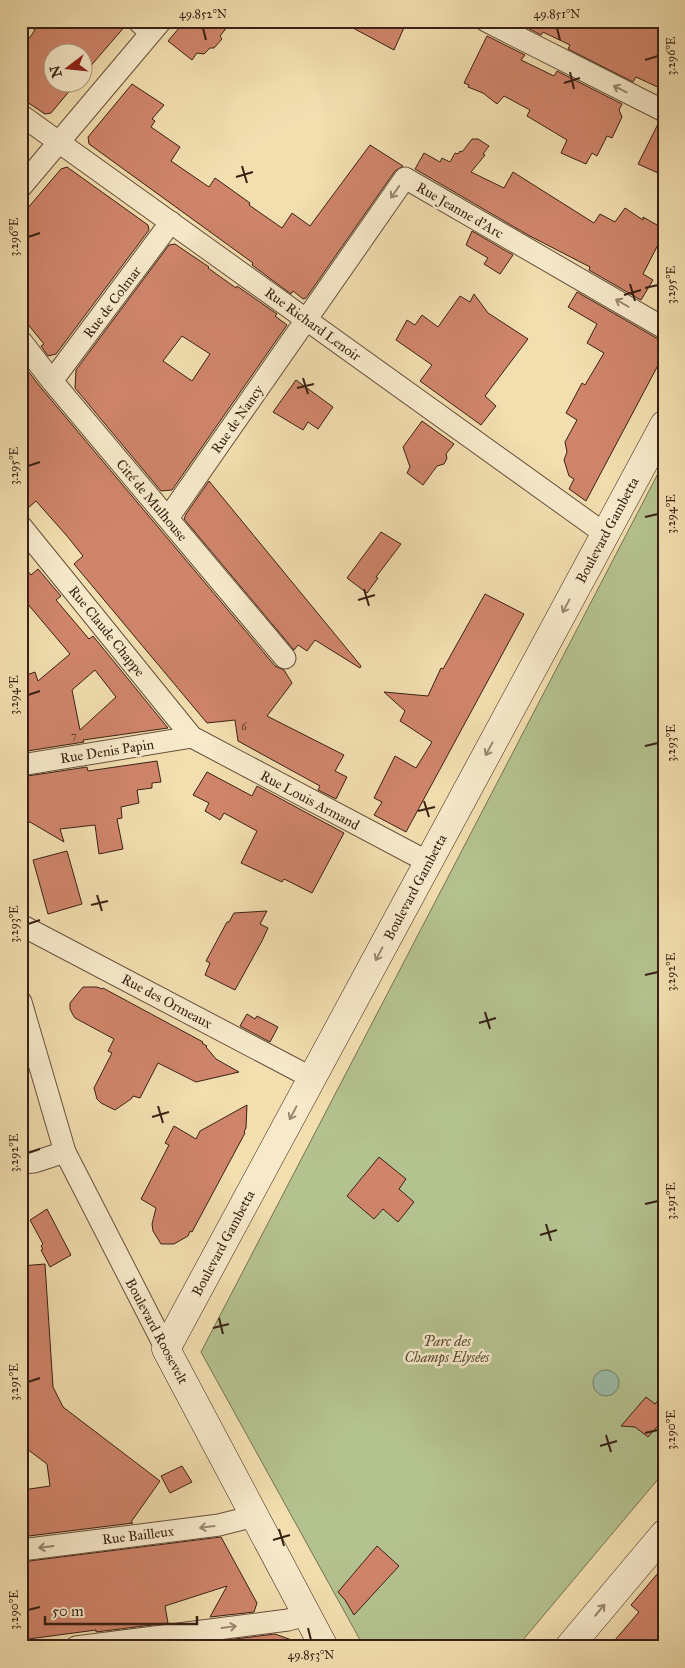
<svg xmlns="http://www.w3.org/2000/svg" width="685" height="1668" font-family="'IM FELL Great Primer',serif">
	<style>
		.green { fill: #b4c28f; stroke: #777252 }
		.water { fill: #9bbca9; stroke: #747e6e }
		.building { fill: #d0856b; stroke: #3a2115; fill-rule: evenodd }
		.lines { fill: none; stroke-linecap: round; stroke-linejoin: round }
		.street-casing { stroke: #68503c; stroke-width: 23 }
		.secondary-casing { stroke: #3a2115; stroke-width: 29 }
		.street { stroke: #f7eacb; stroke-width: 21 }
		.secondary { stroke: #f7eacb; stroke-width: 28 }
		.oneway { stroke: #988670 }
		.ticks { fill: none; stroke: #3a2115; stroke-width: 2 }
		.labels { text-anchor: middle; stroke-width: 5; stroke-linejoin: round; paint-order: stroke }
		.number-label { font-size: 11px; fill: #603a2a }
		.street-label { font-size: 14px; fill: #3a2115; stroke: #f7eacb }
		.park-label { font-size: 14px; font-style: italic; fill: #584934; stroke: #f7eacb }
		.neatline { fill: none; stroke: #3a2115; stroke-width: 2 }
		.ticks-label { font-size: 12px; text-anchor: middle; fill: #3a2115 }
	</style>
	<rect width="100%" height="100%" fill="#f2deaf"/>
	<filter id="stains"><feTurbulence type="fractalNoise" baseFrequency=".004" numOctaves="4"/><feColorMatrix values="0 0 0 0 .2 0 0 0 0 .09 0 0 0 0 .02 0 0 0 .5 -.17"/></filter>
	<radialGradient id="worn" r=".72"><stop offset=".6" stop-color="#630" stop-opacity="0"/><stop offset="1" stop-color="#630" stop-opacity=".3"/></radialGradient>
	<!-- green -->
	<path class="green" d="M664,462V1472L517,1647H364L201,1352Z"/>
	<!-- water -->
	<path class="water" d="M593 1383a13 13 0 1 1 26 0a13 13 0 1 1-26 0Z"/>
	<!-- building -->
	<path class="building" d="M24,21H126V25L82,76V52H52V82H77L51,113L45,114L21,98V50L35,30Z
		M185,21H232L220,36L222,39L214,48H210L204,54L197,53L192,60L168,41Z
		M340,21H407L394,50Z
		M514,21H664V90L636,77L633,82L568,49L570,45L543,32L541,35Z
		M487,36L525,55L521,60L554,76L557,71L622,104L619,110L622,117L612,138L607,136L597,156L592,153L586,164L561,153L567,140L527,116L530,110L504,96L497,104L483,93L468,87L469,85L464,83Z
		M132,84L164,105L152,119L155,121L151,127L180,147L171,161L209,187L215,178L250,203L249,205L282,228L292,213L310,226L370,145L403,166L395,171L306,298L303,299L293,291L291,294L252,265L253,263L89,144L88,137Z
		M659,122L664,123V162L658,173L638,164Z
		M472,139H478L489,146L483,154L485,155L471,172L504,188L513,172L594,223L600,214L615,222L625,208L643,220V217L664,229V233L643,274L653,280L641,300L589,270L590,267L528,235L415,169L424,153L440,162L442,158L450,162L455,153L458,154L460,151L462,152Z
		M67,167L148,225L149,230L56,354L48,356L41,346L44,344L21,316V216L61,169Z
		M472,231L513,255L500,274L484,264L488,258L466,245Z
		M175,244L209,267L208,268L236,288L237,286L277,314L275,316L287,325L172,490L161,491L75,388L76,370L169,245ZM182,336L210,354L192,381L163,361Z
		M577,292L658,339L664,340V354L586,501L569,489L574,479L569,476L564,460L567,452L565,442L577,420L566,413L582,383L585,385L604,353L587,343L597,324L568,307Z
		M474,294L488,313L528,339L485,396L496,406L481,425L420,381L432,365L396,340L407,320L415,325L422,315L438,327L460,296L470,302Z
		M21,362L42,389L275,666L284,670L292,683L267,716L344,755L335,771L347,777L336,799L318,790L320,786L238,741L235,720L207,723L74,564L83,556L67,536L36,501L28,508L21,500Z
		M296,380L333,407L318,429L308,422L303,430L273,412Z
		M422,421L454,444L446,454L447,458L444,464L437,466L423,485L407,473L410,467L403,447Z
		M209,481L361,666L360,668L315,640L307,651L298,645L294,650L184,519L186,514Z
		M381,532L401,544L376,577L378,578L367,593L347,578Z
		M21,563L31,575L38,569L61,596L56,600L89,639L93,636L168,728L83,740L84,742L21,752V677L35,672L38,681L70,654L21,596ZM95,670L116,697L80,730L72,690Z
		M485,594L524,614L406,832L374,815L382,802L374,798L395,756L416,768L432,742L400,721L405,711L384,692L428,696L441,668L443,669Z
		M157,761L161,782L152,783V788L137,790L139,803L121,807L122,818L117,819L123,849L99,854L95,825L60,829L64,842L30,822L21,824V777L87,767L88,771Z
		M207,772L252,796L257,786L344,833L312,893L284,879L282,882L241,863L257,831L224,813L220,820L205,811L209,803L193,795Z
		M67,851L82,904L48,914L33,860Z
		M267,911L260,924L268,928L262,941L235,990L205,975L210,963L206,961L227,922H229L234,913Z
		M83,987H97L102,989L103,988L203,1042L202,1043L207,1046L206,1047L216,1059L239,1072L196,1082L158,1063L140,1098L133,1096L131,1099L115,1110L101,1103L97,1099L94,1088L112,1053L108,1051L114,1039L75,1018L73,1015L70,1009V1003Z
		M247,1014L255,1019L257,1016L278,1027L270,1042L240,1026Z
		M247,1105L246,1128L244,1132L245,1133L192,1232L190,1231L188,1236L174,1244H161L153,1231L152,1224L156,1208L141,1199L169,1145L165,1143L174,1126L196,1139L200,1131Z
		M379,1157L406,1179L399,1189L414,1202L398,1222L383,1209L374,1219L347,1196Z
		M47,1209L71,1255L50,1267L41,1250L43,1249L41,1246L43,1244L30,1220Z
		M45,1264L53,1387L63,1407L160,1481L131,1522L133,1523L21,1537V1516L26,1515L23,1490L50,1486L47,1464L27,1449L23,1406L27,1407L21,1305V1266Z
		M664,1393V1419L648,1437L635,1427L621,1426L646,1397L655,1404Z
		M182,1466L192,1482L170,1493L161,1476Z
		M221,1537L257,1603L254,1612L210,1617L227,1586L165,1606L168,1623L96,1632V1630L21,1640V1562Z
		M377,1546L399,1566L354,1615L345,1600L338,1592Z
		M664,1566V1647H609L639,1612L631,1605Z
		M275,1634L303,1644V1647H194L195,1644Z"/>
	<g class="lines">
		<!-- street casing -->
		<g class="street-casing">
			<path id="street" d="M138,21L151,33
				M486,21L664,111
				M21,115L605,534
				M21,187L161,21
				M21,341L52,381L285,658
				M52,381L171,222
				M168,518L405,178L664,328
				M21,526L192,737L428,862
				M21,765L192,737
				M21,925L312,1078
				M21,1002L65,1152L166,1349
				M21,1163L34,1162L65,1152
				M21,1550L219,1525L255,1516
				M76,1647L288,1620L307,1615"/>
		</g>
		<!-- secondary casing -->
		<g class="secondary-casing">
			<path id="secondary" d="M324,1647L166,1349L664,425
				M569,1647L664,1534"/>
		</g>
		<!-- street -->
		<use href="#street" class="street"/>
		<!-- secondary -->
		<use href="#secondary" class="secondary"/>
	</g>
	<!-- one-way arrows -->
	<defs><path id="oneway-shaft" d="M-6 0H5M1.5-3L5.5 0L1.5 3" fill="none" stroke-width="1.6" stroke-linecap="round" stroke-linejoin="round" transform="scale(1.25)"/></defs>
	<g class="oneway">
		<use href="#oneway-shaft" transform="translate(620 89) rotate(-153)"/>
		<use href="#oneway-shaft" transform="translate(395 192) rotate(125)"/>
		<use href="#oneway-shaft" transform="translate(622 303) rotate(-150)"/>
		<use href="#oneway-shaft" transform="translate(566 606) rotate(118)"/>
		<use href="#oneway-shaft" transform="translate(489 749) rotate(118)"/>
		<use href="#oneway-shaft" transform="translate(379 954) rotate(118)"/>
		<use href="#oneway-shaft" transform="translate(293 1113) rotate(118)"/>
		<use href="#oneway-shaft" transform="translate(207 1527) rotate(173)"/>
		<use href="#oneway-shaft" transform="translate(46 1547) rotate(173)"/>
		<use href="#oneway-shaft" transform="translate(600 1610) rotate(-50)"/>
		<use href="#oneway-shaft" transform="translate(229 1627) rotate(-8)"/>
	</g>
	<!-- ticks -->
	<path class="ticks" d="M203,28L206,40M557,28L560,40M645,60L658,56M570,72L574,89M564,83L580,78M242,166L247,183M236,177L253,172M28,237L40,233M630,284L635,301M645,288L658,285M624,295L641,290M303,378L308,394M297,388L314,384M28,466L40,462M645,517L658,514M364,589L369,606M358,600L375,595M28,695L40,691M645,746L658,743M424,801L429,817M418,811L435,807M97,895L102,911M91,905L108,901M28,924L40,920M645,975L658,972M485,1012L490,1029M479,1023L496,1018M158,1106L163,1123M152,1117L169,1112M28,1153L40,1149M645,1204L658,1201M546,1224L551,1241M540,1235L557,1230M219,1318L223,1334M213,1328L229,1324M28,1382L40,1378M645,1433L658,1430M606,1435L611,1452M600,1446L617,1441M279,1529L284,1546M273,1540L290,1535M28,1610L40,1607M308,1628L311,1640"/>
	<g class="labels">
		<!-- number labels -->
		<g class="number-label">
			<text x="244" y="730">6</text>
			<text x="74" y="739">7</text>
		</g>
		<!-- street labels -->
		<g class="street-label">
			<text transform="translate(460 210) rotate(30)" y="5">Rue Jeanne d'Arc</text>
			<text transform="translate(112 302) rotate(-53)" y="5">Rue de Colmar</text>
			<text transform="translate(313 324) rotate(36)" y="5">Rue Richard Lenoir</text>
			<text transform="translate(237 419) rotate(-55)" y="5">Rue de Nancy</text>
			<text transform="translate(152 500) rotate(50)" y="5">Cité de Mulhouse</text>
			<text transform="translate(607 530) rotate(-62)" y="5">Boulevard Gambetta</text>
			<text transform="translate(107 631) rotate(51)" y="5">Rue Claude Chappe</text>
			<text transform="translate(107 751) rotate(-9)" y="5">Rue Denis Papin</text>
			<text transform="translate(310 800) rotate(28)" y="5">Rue Louis Armand</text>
			<text transform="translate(415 887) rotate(-62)" y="5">Boulevard Gambetta</text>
			<text transform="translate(167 1001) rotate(28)" y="5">Rue des Ormeaux</text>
			<text transform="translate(223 1243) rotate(-62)" y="5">Boulevard Gambetta</text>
			<text transform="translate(157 1331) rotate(62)" y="5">Boulevard Roosevelt</text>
			<text transform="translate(138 1535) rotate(-7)" y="5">Rue Bailleux</text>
		</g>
		<!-- park labels -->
		<g class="park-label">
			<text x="447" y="1346">Parc des<tspan x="447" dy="16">Champs Elysées</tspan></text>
		</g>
	</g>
	<!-- margin -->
	<rect width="685" height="1668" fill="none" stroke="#f2deaf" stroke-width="55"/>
	<!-- north arrow -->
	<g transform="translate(68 68) rotate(254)"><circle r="24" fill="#f7eacb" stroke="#ab9a82"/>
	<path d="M0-4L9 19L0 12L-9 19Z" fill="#8f2418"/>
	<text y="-8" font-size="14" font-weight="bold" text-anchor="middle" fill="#3a2115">N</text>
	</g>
	<!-- scale -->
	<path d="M45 1616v8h152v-8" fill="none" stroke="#3a2115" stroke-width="2.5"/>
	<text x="52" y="1616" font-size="15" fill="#3a2115" stroke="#f7eacb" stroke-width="4" paint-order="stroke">50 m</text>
	<rect x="28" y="28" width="630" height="1612" class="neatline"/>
	<g class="ticks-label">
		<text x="203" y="18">49.852°N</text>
		<text x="557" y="18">49.851°N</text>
		<text transform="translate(671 56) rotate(-90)" y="4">3.296°E</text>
		<text transform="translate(14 237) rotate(-90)" y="4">3.296°E</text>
		<text transform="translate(671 285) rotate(-90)" y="4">3.295°E</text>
		<text transform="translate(14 466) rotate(-90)" y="4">3.295°E</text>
		<text transform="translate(671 514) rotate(-90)" y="4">3.294°E</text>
		<text transform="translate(14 695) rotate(-90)" y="4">3.294°E</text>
		<text transform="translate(671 743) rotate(-90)" y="4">3.293°E</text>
		<text transform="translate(14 924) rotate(-90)" y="4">3.293°E</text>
		<text transform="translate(671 972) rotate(-90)" y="4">3.292°E</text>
		<text transform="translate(14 1153) rotate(-90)" y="4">3.292°E</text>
		<text transform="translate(671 1201) rotate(-90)" y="4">3.291°E</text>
		<text transform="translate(14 1382) rotate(-90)" y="4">3.291°E</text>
		<text transform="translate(671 1430) rotate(-90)" y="4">3.290°E</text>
		<text transform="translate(14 1610) rotate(-90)" y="4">3.290°E</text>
		<text x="311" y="1659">49.853°N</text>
	</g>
	<rect width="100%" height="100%" filter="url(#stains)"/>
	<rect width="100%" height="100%" fill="url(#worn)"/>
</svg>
